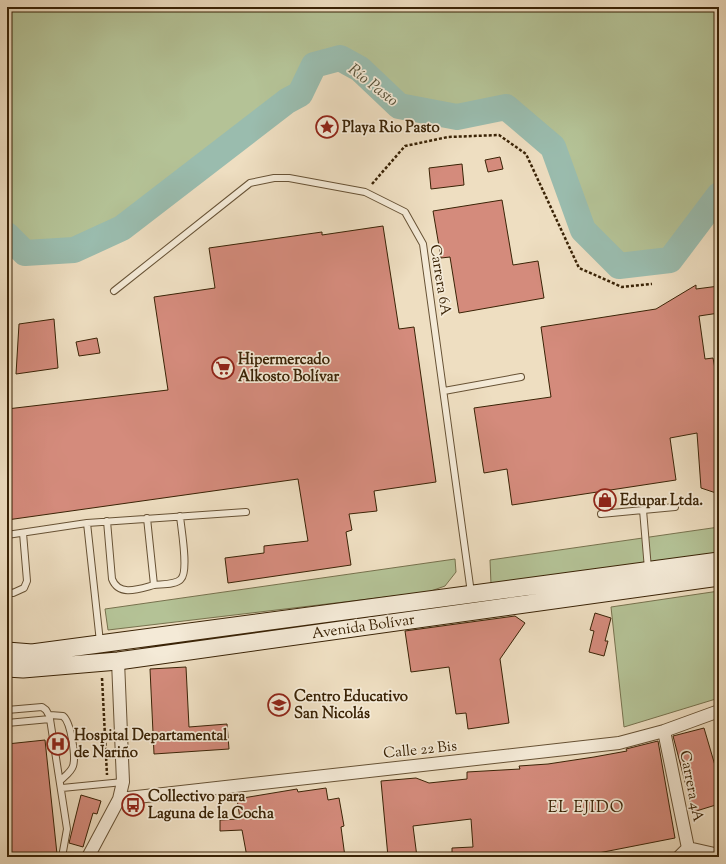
<svg xmlns="http://www.w3.org/2000/svg" width="726" height="864" font-family="'Sorts Mill Goudy',serif">
	<style>
		.green { fill: #b4c296; stroke: #77724e }
		.lines { fill: none; stroke-linecap: round; stroke-linejoin: round }
		.river { stroke: #9abcae; stroke-width: 26 }
		.building { fill: #d48b7c; stroke: #3a2306 }
		.service-casing { stroke: #675235; stroke-width: 8 }
		.minor-casing { stroke: #675235; stroke-width: 14 }
		.secondary-casing { stroke: #3a2306; stroke-width: 19 }
		.path { stroke: #3a2306; stroke-width: 2.5; stroke-dasharray: 3 2; stroke-linecap: butt }
		.service { stroke: #f4ead7; stroke-width: 6 }
		.minor { stroke: #f4ead7; stroke-width: 12 }
		.secondary { stroke: #f4ead7; stroke-width: 17 }
		.labels { text-anchor: middle; stroke-width: 3.5; stroke-linejoin: round; paint-order: stroke }
		.poi-label { font-size: 15px; font-weight: bold; fill: #3a2306; stroke: #f4ead7; text-anchor: start }
		.street-label { font-size: 15px; fill: #3a2306; stroke: #f4ead7 }
		.water-label { font-size: 16px; font-style: italic; fill: #575138; stroke: #f4ead7 }
		.neighbourhood-label { font-size: 16px; letter-spacing: 1px; fill: #3a2306; stroke: #f4ead7 }
	</style>
	<rect width="100%" height="100%" fill="#eedec1"/>
	<filter id="stains"><feTurbulence type="fractalNoise" baseFrequency=".005" numOctaves="4"/><feColorMatrix values="0 0 0 0 .2 0 0 0 0 .09 0 0 0 0 .02 0 0 0 .5 -.17"/></filter>
	<radialGradient id="worn" r=".72"><stop offset=".6" stop-color="#630" stop-opacity="0"/><stop offset="1" stop-color="#630" stop-opacity=".3"/></radialGradient>
	<!-- green -->
	<path class="green" d="M7,7H719V195L670,260L619,266L581,223L553,147L506,107L457,117L399,106L360,69L340,58L314,65L300,94L287,101L122,228L74,250L29,248L7,224Z
		M719,527V553L491,584L490,560Z
		M455,559L456,572L445,586L428,592L108,630L105,609Z
		M719,591V698L624,727L611,607Z"/>
	<g class="lines">
		<!-- river -->
		<path class="river" d="M7,235L25,253L74,250L122,228L287,101L300,94L314,65L340,58L360,69L399,106L457,117L506,107L553,147L583,230L619,266L670,260L719,195"/>
	</g>
	<!-- building -->
	<path class="building" d="M500,157L503,169L488,172L485,160Z
		M462,164L464,185L431,189L429,168Z
		M502,200L513,265L538,261L544,298L459,313L450,257L441,258L433,211Z
		M383,226L399,329L414,327L436,482L374,491L377,511L349,514L352,530L346,532L351,565L228,583L225,558L264,553V546L308,541L298,479L7,520V409L168,390L154,297L215,288L209,248L322,232V235Z
		M696,285V289L719,286V313L699,316L705,359L713,358L719,390V494L701,488L697,433L670,438L676,480L512,505L507,469L484,473L474,408L551,397L541,327L656,309Z
		M54,319L58,368L16,374L19,324Z
		M97,338L100,353L79,356L76,342Z
		M595,613L611,618L605,641H608L604,656L589,652L594,631L590,630Z
		M515,616L525,623L500,659L509,723L468,729L466,713L456,714L449,667L411,672L405,631Z
		M186,667L189,727L227,724L229,749L154,754L150,669Z
		M704,728L719,779V804L693,812L673,736Z
		M45,740L57,854L7,857V744Z
		M658,741L675,838L578,857H452V848L473,847L471,819L413,826L417,857H388L381,781L416,778L429,783L467,779V772L520,769L519,766L548,764L594,757L627,751L626,749Z
		M326,788L328,800L339,798L344,826L341,827L345,857H247L242,830L220,831V820L240,819L237,799L297,789L298,792Z
		M81,795L101,801L97,814L93,813L83,847L69,843Z"/>
	<g class="lines">
		<!-- service casing -->
		<g class="service-casing">
			<path id="service" d="M114,291L250,183L274,178H289L365,192L405,212L423,244L471,593
				M444,391L521,377
				M643,510L675,507
				M601,514L643,510L648,569
				M107,521L112,579C119,597 139,589 154,585L147,518
				M7,535L87,523
				M154,585C161,584 176,585 181,579C189,571 181,528 180,516
				M7,592L13,593L24,588L27,581L23,533
				M100,642L87,523L246,512
				M7,710L42,707L46,710L50,717
				M50,715L63,716C71,722 76,757 73,766C71,772 65,776 61,780
				M7,723L50,719L67,829L62,857
				M62,788L123,782"/>
		</g>
		<!-- minor casing -->
		<g class="minor-casing">
			<path id="minor" d="M664,731L688,848
				M119,799L619,743L664,731L719,711
				M688,848L719,855
				M88,857L119,799L123,782L118,661
				M679,857L688,848"/>
		</g>
		<!-- secondary casing -->
		<g class="secondary-casing">
			<path id="secondary" d="M7,651L32,653L719,561
				M7,668L23,669L118,661L719,577"/>
		</g>
		<!-- path -->
		<path class="path" d="M372,184L405,146L448,137L499,135L526,154L579,268L622,287L652,284
			M102,678L107,775"/>
		<!-- service -->
		<use href="#service" class="service"/>
		<!-- minor -->
		<use href="#minor" class="minor"/>
		<!-- secondary -->
		<use href="#secondary" class="secondary"/>
	</g>
	<!-- icons -->
	<defs>
		<g id="sight-ring" transform="scale(1.15)"><circle r="9.5" fill="#f4ead7" stroke="#8f2418" stroke-width="1.5"/><path d="M0-6L1.8-2.2L6-1.7L2.9 1.2L3.7 5.4L0 3.3L-3.7 5.4L-2.9 1.2L-6-1.7L-1.8-2.2Z" fill="#8f2418"/></g>
		<g id="supermarket-ring" transform="scale(1.15)"><circle r="9.5" fill="#f4ead7" stroke="#8f2418" stroke-width="1.5"/><path d="M-6-5.5h2.5l.6 2H6L4.5 2H-2.5L-4.4-4H-6ZM-1.5 3.2a1.3 1.3 0 1 0 .1 0ZM3 3.2a1.3 1.3 0 1 0 .1 0Z" fill="#8f2418"/></g>
		<g id="shop-ring" transform="scale(1.15)"><circle r="9.5" fill="#f4ead7" stroke="#8f2418" stroke-width="1.5"/><path d="M-5-2.5h2.3a2.7 3.5 0 0 1 5.4 0H5L5.5 6h-11ZM-1.5-2.5h3a1.5 2.3 0 0 0-3 0Z" fill="#8f2418"/></g>
		<g id="school-ring" transform="scale(1.15)"><circle r="9.5" fill="#f4ead7" stroke="#8f2418" stroke-width="1.5"/><path d="M0-5L7-2L0 1L-7-2ZM-4 1L0 2.5L4 1V4Q0 6-4 4Z" fill="#8f2418"/></g>
		<g id="hospital-ring" transform="scale(1.15)"><circle r="9.5" fill="#f4ead7" stroke="#8f2418" stroke-width="1.5"/><path d="M-5-5h3v3.5h4V-5h3V5h-3V1.5h-4V5h-3Z" fill="#8f2418"/></g>
		<g id="bus-ring" transform="scale(1.15)"><circle r="9.5" fill="#f4ead7" stroke="#8f2418" stroke-width="1.5"/><path d="M-5-6H5V4H4V6H2V4H-2V6H-4V4H-5ZM-3.5-4V0h7V-4ZM-3.5 1.2v1.5H-2V1.2ZM2 1.2v1.5H3.5V1.2Z" fill="#8f2418"/></g>
	</defs>
	<g fill-rule="evenodd">
		<use href="#sight-ring" x="327" y="127"/>
		<use href="#supermarket-ring" x="223" y="368"/>
		<use href="#shop-ring" x="605" y="500"/>
		<use href="#school-ring" x="279" y="705"/>
		<use href="#hospital-ring" x="58" y="744"/>
		<use href="#bus-ring" x="133" y="805"/>
	</g>
	<g class="labels">
		<!-- poi labels -->
		<g class="poi-label">
			<text x="342" y="132">Playa Rio Pasto</text>
			<text x="238" y="364">Hipermercado<tspan x="238" dy="17">Alkosto Bolívar</tspan></text>
			<text x="620" y="505">Edupar Ltda.</text>
			<text x="294" y="701">Centro Educativo<tspan x="294" dy="17">San Nicolás</tspan></text>
			<text x="74" y="740">Hospital Departamental<tspan x="74" dy="17">de Nariño</tspan></text>
			<text x="148" y="801">Collectivo para<tspan x="148" dy="17">Laguna de la Cocha</tspan></text>
		</g>
		<!-- street labels -->
		<g class="street-label">
			<text transform="translate(441 280) rotate(81)" y="5">Carrera 6A</text>
			<text transform="translate(363 626) rotate(-8)" y="5">Avenida Bolívar</text>
			<text transform="translate(420 749) rotate(-6)" y="5">Calle 22 Bis</text>
			<text transform="translate(692 786) rotate(79)" y="5">Carrera 4A</text>
		</g>
		<!-- water labels -->
		<g class="water-label">
			<text transform="translate(374 84) rotate(38)" y="6">Río Pasto</text>
		</g>
		<!-- neighbourhood labels -->
		<g class="neighbourhood-label">
			<text x="586" y="812">EL EJIDO</text>
		</g>
	</g>
	<!-- margin -->
	<rect width="726" height="864" fill="none" stroke="#eedec1" stroke-width="24"/>
	<rect x="8" y="8" width="710" height="848" fill="none" stroke="#3a2306" stroke-width="2"/>
	<rect x="12" y="12" width="702" height="840" fill="none" stroke="#3a2306"/>
	<rect width="100%" height="100%" filter="url(#stains)"/>
	<rect width="100%" height="100%" fill="url(#worn)"/>
</svg>
